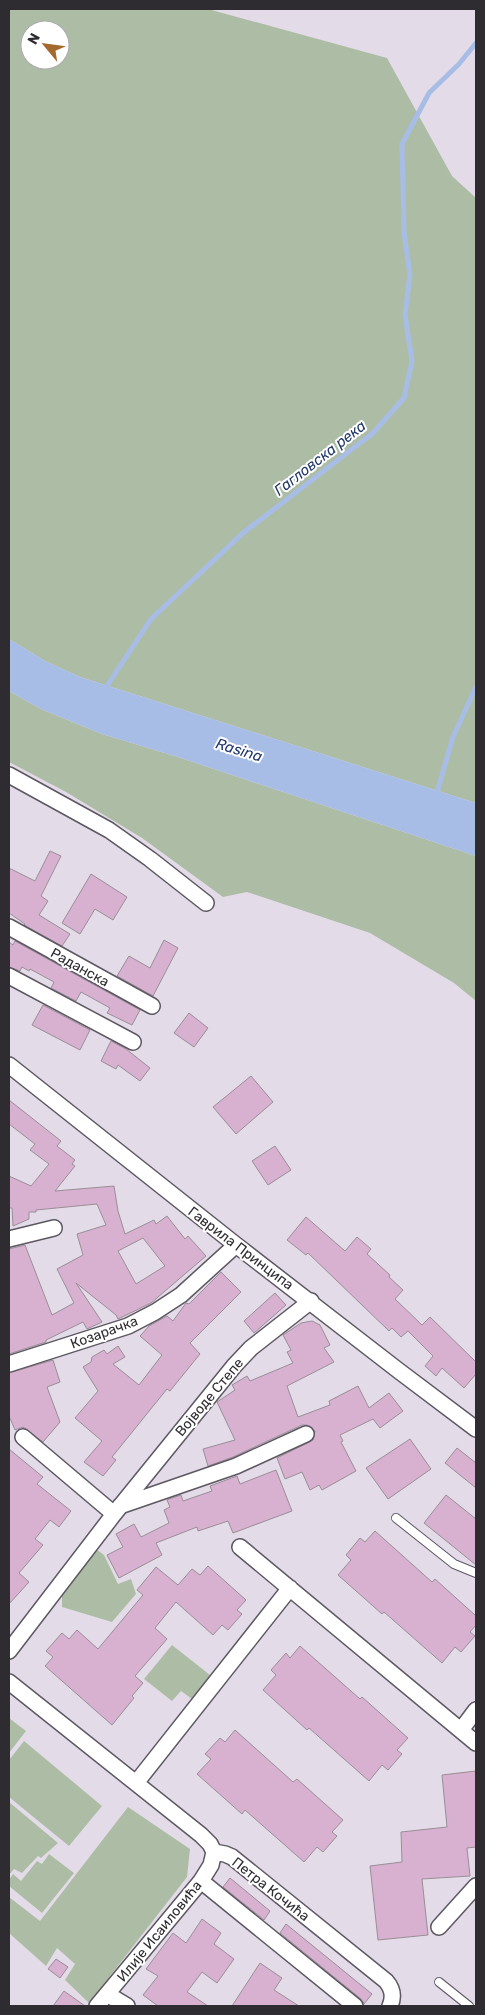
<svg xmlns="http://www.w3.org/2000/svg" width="485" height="2015" font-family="Rubik,sans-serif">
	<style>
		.green { fill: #adbda5; fill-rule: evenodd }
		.water { fill: #a8bde6 }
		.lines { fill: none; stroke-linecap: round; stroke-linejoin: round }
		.stream { stroke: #a8bde6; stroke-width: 5 }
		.building { fill: #d8b0d0; stroke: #998e97; fill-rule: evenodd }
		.service-casing { stroke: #5d5762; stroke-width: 10 }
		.minor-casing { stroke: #5d5762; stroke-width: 18 }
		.service { stroke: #fff; stroke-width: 8 }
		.minor { stroke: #fff; stroke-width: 15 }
		.labels { text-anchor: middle; stroke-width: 4; stroke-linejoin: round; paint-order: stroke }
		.street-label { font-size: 14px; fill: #2f2c31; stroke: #fff }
		.water-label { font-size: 15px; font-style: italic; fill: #22396c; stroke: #fff }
	</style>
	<rect width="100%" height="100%" fill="#e3dce8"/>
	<!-- green -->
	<path class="green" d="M9,9H208L387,58L452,176L476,198V803L80,677L45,661L9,639ZM30,30H60V60H30Z
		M9,691L41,709L102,734L178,757L476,856V1001L454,983L370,933L247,892L223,897L142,838L66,792L9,762Z
		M96,1549L104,1555L118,1584L131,1579L136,1594L112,1622L62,1607V1589Z
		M172,1645L210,1675L192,1699L181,1691L172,1701L144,1679Z
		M9,1718L26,1731L9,1753Z
		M24,1741L102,1806L69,1846L9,1797V1760Z
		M9,1802L58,1843L41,1858L38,1856L22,1873L14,1869L9,1875Z
		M128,1807L190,1849L187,1877L89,2003L65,1980L75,1964L57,1948L46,1966L9,1933V1897L40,1921Z
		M49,1854L74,1873L42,1913L9,1886V1880L13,1874L21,1881L37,1861L42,1864Z"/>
	<!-- water -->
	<path class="water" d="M9,639L45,661L80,677L476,803V856L178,757L102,734L41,709L9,691Z"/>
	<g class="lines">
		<!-- stream -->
		<path class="stream" d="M103,692L151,619L243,533L373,433L404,398L412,361L405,315L410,275L404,232L402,144L429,93L459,64L476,43
			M436,796L453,737L476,687"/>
	</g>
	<!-- building -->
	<path class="building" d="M50,851L61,856L41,896L48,901L39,915L70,934L62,946L24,925L25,924L9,913V868L35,881Z
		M91,874L127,897L113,920L95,909L80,934L62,923Z
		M164,940L178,948L153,996L117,976L129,956L150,968Z
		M15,941L140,1010L132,1025L107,1013L110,1008L81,992L76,1001L51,988L54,982L30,969L29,971L22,967L20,971L9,967V942L13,945Z
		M43,1005L90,1030L80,1050L32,1025Z
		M189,1013L208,1028L194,1047L174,1033Z
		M111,1041L126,1049L150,1068L140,1081L118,1065L116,1069L101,1061Z
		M251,1076L273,1102L236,1134L213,1107Z
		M9,1100L61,1141L57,1146L75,1160L72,1164L75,1166L55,1191L114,1186L118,1211L125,1234L154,1220L156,1224L167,1216L185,1239L188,1236L206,1256L151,1303L118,1319L116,1315L76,1283L102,1322L87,1329L83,1322L46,1340V1342L9,1354V1249L25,1245L52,1315L74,1303L57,1269L83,1255L77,1234L106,1225L97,1204L36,1210V1212H29V1219L13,1226L12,1208H9V1176L31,1186L49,1164L30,1150L35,1144L9,1124ZM143,1238L165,1266L136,1284L118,1251Z
		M275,1146L291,1170L268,1185L252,1161Z
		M306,1217L345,1251L357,1237L371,1249L367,1254L390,1275L389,1277L403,1290L395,1299L422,1325L430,1317L476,1362V1374L464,1388L442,1368L436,1376L425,1366L433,1356L408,1331L401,1337L392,1328L389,1331L308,1253L306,1255L287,1240Z
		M221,1272L241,1292L190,1343L200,1354L170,1391L167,1389L112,1457L116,1460L103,1476L84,1462L102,1441L75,1418L98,1391L83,1367L91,1362L92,1357L104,1350L107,1354L118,1346L125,1357L113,1364L139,1385L162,1355L140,1336L149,1326L167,1316L173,1321L186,1303L189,1304Z
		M275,1293L286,1305L254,1333L244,1321Z
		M312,1321L320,1325L330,1345L324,1348L334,1362L287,1386L298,1417L330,1405L329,1401L358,1386L369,1408L389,1393L403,1411L380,1428L373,1419L340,1435L343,1441L341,1442L356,1471L322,1490L319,1485L310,1490L302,1472L285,1479L277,1458L313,1440L315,1431L307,1425H302L233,1457L208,1466L203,1449L235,1440L217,1402L235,1390L232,1385L247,1376L250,1381L293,1363L287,1352L291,1350L283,1335L301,1323Z
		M53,1360L60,1382L47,1387L60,1422L43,1442L23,1427L15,1430L9,1416V1373Z
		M410,1439L431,1469L388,1499L366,1468Z
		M457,1448L476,1463V1488L445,1463Z
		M9,1449L43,1477L37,1484L71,1511L59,1527L50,1520L35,1539L43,1545L19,1573L29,1582L9,1604Z
		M276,1470L292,1511L233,1533L228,1521L198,1531L197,1527L156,1543L162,1555L119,1578L107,1555L123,1547L116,1534L134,1524L141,1537L169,1523L164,1510L170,1507L167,1500L169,1499L181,1495L183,1501L212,1491L210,1486L237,1476L240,1484Z
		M446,1495L476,1519V1565L424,1523Z
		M375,1531L432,1582L435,1579L476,1616V1625L470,1632L475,1636L461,1652L455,1647L442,1663L384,1612L382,1614L338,1575L351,1560L346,1555L360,1538L365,1542Z
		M208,1566L246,1600L237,1610L242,1614L228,1630L222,1625L213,1635L176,1602L155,1628L167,1639L135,1676L143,1683L132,1696L134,1698L112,1725L45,1666L53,1657L46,1651L62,1633L69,1639L77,1630L98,1649L143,1595L137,1590L156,1567L178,1585L192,1569L200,1575Z
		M300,1646L360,1699L362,1697L408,1738L397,1750L402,1754L388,1770L382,1765L369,1781L309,1728L307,1730L263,1690L276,1675L271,1670L286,1653L290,1658Z
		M235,1730L293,1782L297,1779L343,1820L332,1832L337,1836L323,1852L317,1847L304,1862L245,1810L242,1814L197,1774L211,1759L205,1754L220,1738L225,1742Z
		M476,1771V1847L467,1848L470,1876L422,1879L428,1935L378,1940L370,1866L402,1862L401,1832L447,1827L442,1775Z
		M230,1878L270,1911L264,1920L223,1887Z
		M202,1919L221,1933L214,1944L234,1959L217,1983L202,1972L187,1992L208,2006H158L143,1995L158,1976L146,1969L173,1933L186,1943Z
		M286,1924L372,1994L364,2004L361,1999L280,1933Z
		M56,1959L68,1967L60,1978L48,1969Z
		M260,1963L282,1978L274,1990L299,2006H232Z
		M64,1991L85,2006H53Z"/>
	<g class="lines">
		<!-- service casing -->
		<g class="service-casing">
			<path id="service" d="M396,1518L454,1564L476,1573
				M439,1982L469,2006"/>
		</g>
		<!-- minor casing -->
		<g class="minor-casing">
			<path id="minor" d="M9,775L109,830L150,859L206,903
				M9,927L152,1006
				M9,976L133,1042
				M9,1065L236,1245L399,1371L476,1429
				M9,1239L54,1228
				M9,1364L128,1326L155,1312L181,1295L236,1245
				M23,1437L114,1514
				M120,1506L236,1466L306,1434
				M240,1547L476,1743
				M9,1651L114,1514L234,1366L251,1348L311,1301
				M9,1682L201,1835L210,1844L214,1852
				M461,1730L476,1710
				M136,1783L290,1588
				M214,1852L225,1854L232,1857L386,1981C393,1989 394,1997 390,2006
				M201,1881L355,2006
				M439,1927L476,1886
				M107,1994L127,2006
				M97,2006L201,1881L211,1865L214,1852"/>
		</g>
		<!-- service -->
		<use href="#service" class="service"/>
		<!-- minor -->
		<use href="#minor" class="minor"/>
	</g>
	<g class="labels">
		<!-- street labels -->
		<g class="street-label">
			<text transform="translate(80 967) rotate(29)" y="5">Раданска</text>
			<text transform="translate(241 1248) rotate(37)" y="5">Гаврила Принципа</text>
			<text transform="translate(104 1332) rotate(-20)" y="5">Козарачка</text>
			<text transform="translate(209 1397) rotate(-50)" y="5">Војводе Степе</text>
			<text transform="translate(271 1889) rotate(38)" y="5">Петра Кочића</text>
			<text transform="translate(159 1931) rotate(-51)" y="5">Илије Исаиловића</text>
		</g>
		<!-- water labels -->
		<g class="water-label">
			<text transform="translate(320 458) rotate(-38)" y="5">Гагловска река</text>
			<text transform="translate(239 750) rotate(17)" y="5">Rasina</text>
		</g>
	</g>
	<!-- border -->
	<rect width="485" height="2015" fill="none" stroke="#2f2c31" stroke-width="20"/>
	<!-- north arrow -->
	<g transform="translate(45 45) rotate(299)"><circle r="24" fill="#ffffff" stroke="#acabad"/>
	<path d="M0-4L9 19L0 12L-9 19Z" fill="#a5692b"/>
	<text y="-8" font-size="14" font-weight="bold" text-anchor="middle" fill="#2f2c31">N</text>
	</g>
</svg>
